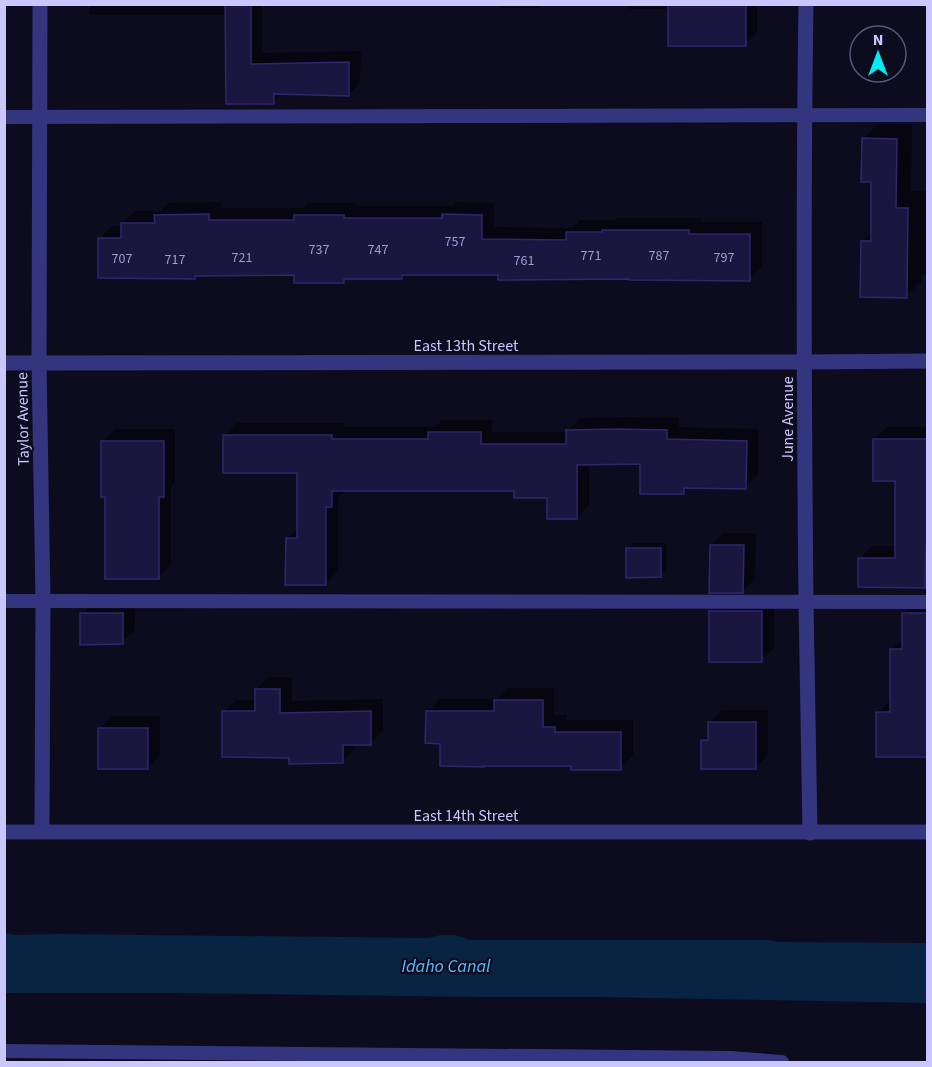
<svg xmlns="http://www.w3.org/2000/svg" width="932" height="1067" font-family="'Source Sans 3',sans-serif">
	<style>
		.water { fill: #092343 }
		.shadow { fill: #0007 }
		.building { fill: #1b1640; stroke: #2f276d; stroke-width: 1.5 }
		.lines { fill: none; stroke-linecap: round; stroke-linejoin: round }
		.lane { stroke: #33367f; stroke-width: 14 }
		.street { stroke: #33367f; stroke-width: 15 }
		.labels { text-anchor: middle; stroke-width: 4.5; stroke-linejoin: round; paint-order: stroke }
		.number-label { font-size: 14px; fill: #9e9bcf }
		.street-label { font-size: 16px; fill: #cac7ff; stroke: #0d0b1e }
		.water-label { font-size: 18px; font-style: italic; fill: #55bdff; stroke: #0d0b1e }
	</style>
	<rect width="100%" height="100%" fill="#0d0b1e"/>
	<!-- water -->
	<path class="water" d="M4,933L15,935L59,934L429,938C442,934 457,933 469,940H767L780,942L927,943V1003L597,997H478L173,993H5Z"/>
	<!-- shadow -->
	<path class="shadow" d="M90,4H262V53L361,51L360,83L348,95L283,93L273,102L227,103V15H90Z
		M431,4H757V32L745,44L670,9H629V5H542L539,8H500V6H431Z
		M878,124H912L911,191H928V275H922V281L906,296L862,242L872,232L873,181L863,139Z
		M221,202V208H303L308,203H356V206H452L456,202L494,203V227L573,228L580,220H614L616,218H701V222H762V267L749,279L500,273H405L401,278H346L343,281L296,273L197,274L194,277L99,239L112,226H122V223L135,211H160L169,203Z
		M631,417L679,418V427L759,429L758,475L745,487L690,486L684,493L642,463H589V505L577,518L549,496L515,489L344,490V493L338,498V571L325,584L287,539L298,528V471L224,436L237,423H344V427H435L442,420H492V432H567L580,418Z
		M887,427H928V583L925,586L860,558L872,546H897V480L874,440Z
		M115,429H175V483L171,487V565L158,577L107,495L103,442Z
		M724,533H756L755,579L743,591L711,545Z
		M633,543H666L667,570L661,576L627,549Z
		M723,599H774V648L761,660L711,611Z
		M94,601H135V630L122,642L82,614Z
		M916,601H928V755H878V713L890,700L891,650L904,638V613Z
		M269,677H292V701L383,699V731L371,743L355,744V749L342,762L291,757L224,712L236,700H256V689Z
		M508,688H554V715H567V720H633V756L620,768L573,764L442,742L427,712L440,699H497Z
		M722,710H768V755L755,768L703,740L710,733V722Z
		M112,716H160V755L148,768L99,729Z"/>
	<!-- building -->
	<path class="building" d="M225,4H251V64L349,62V96L274,94V104H226Z
		M668,4H746V46H668Z
		M862,138L897,139L896,208H908L907,298L860,297L861,241H871V182H861Z
		M209,214V220H294V215H344V218H442V214L482,215V239L566,240V232H602V230H689V234H750V281L629,280V279L498,280V275H402V279H344V283H294V275L195,276V279L98,278V238H121V223H155L154,215Z
		M617,429L667,430V439L747,441L746,489L684,488V494H640V464L577,465V519H547V498H514V491H332V507H326V585H285L286,538H297V473H223V435H332V439H428V432H481V444H566V430Z
		M873,439H927V544H926L925,588L858,587V558H895V481H873Z
		M101,441H164V497H159V579H105V497H101Z
		M710,545H744L743,593H709Z
		M626,548H661V577L626,578Z
		M709,611H762V662H709Z
		M80,613H123V644L80,645Z
		M902,613H927V757H876V712H890V649H902Z
		M255,689H280V713L371,711V745H343V763L289,764V758L222,757V711H255Z
		M494,700H543V727H555V732H621V770H571V766H484V767L440,766V744L425,743L426,711H494Z
		M708,722H756V769H701V740H708Z
		M98,728H148V769H98Z"/>
	<g class="lines">
		<!-- lane -->
		<path class="lane" d="M4,117L928,115
			M4,601L928,602
			M4,1051L730,1058L782,1062"/>
		<!-- street -->
		<path class="street" d="M40,4L39,363L43,600L42,832
			M806,4C803,204 804,403 806,602C807,679 809,756 810,833
			M4,363L805,362L928,361
			M4,832H928"/>
	</g>
	<g class="labels">
		<!-- number labels -->
		<g class="number-label">
			<text x="455" y="246">757</text>
			<text x="319" y="254">737</text>
			<text x="378" y="254">747</text>
			<text x="591" y="260">771</text>
			<text x="659" y="260">787</text>
			<text x="242" y="262">721</text>
			<text x="724" y="262">797</text>
			<text x="122" y="263">707</text>
			<text x="175" y="264">717</text>
			<text x="524" y="265">761</text>
		</g>
		<!-- street labels -->
		<g class="street-label">
			<text x="466" y="351">East 13th Street</text>
			<text transform="translate(22 419) rotate(-91)" y="6">Taylor Avenue</text>
			<text transform="translate(787 419) rotate(-90)" y="6">June Avenue</text>
			<text x="466" y="821">East 14th Street</text>
		</g>
		<!-- water labels -->
		<g class="water-label">
			<text x="446" y="972">Idaho Canal</text>
		</g>
	</g>
	<!-- border -->
	<rect width="932" height="1067" fill="none" stroke="#cac7ff" stroke-width="12"/>
	<!-- north arrow -->
	<g transform="translate(878 54)"><circle r="28" fill="#0d0b1e" stroke="#595678" stroke-width="1.5"/>
	<path d="M0-4.5L10 22L0 15L-10 22Z" fill="#00ecf2"/>
	<text y="-9" font-size="16" font-weight="bold" text-anchor="middle" fill="#cac7ff">N</text>
	</g>
</svg>
